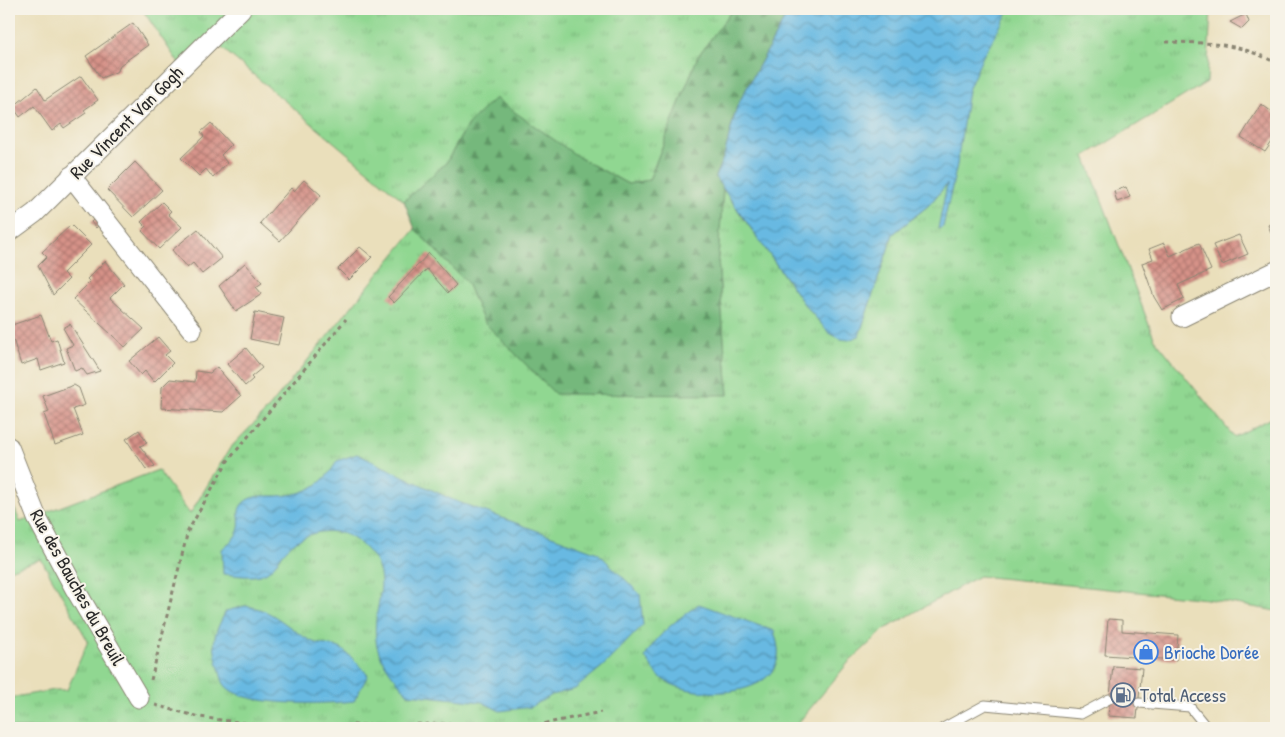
<svg xmlns="http://www.w3.org/2000/svg" width="1285" height="737" font-family="'Patrick Hand',sans-serif">
	<style>
		.grass { fill: url(#grass-tufts); stroke: #5e815e }
		.forest { fill: url(#forest-firs); stroke: #507253 }
		.water { fill: url(#water-waves); stroke: #497286 }
		.building { fill: url(#building-cross-hatch) }
		.lines { fill: none; stroke-linecap: round; stroke-linejoin: round }
		.lane-casing { stroke: #8a8573; stroke-width: 11 }
		.street-casing { stroke: #8a8573; stroke-width: 21 }
		.path { stroke: #8a8573; stroke-width: 3; stroke-dasharray: 4 4; stroke-linecap: butt }
		.lane { stroke: #fff; stroke-width: 9 }
		.street { stroke: #fff; stroke-width: 19 }
		.labels { text-anchor: middle; stroke-width: 4; stroke-linejoin: round; paint-order: stroke }
		.street-label { font-size: 19px; fill: #2b2b2b; stroke: #f7f3e8 }
		.shop-label { font-size: 19px; fill: #366cbe; stroke: #f7f3e8; text-anchor: start }
		.service-label { font-size: 19px; fill: #4e5e75; stroke: #f7f3e8; text-anchor: start }
	</style>
	<defs>
		<pattern id="grass-tufts" width="24" height="20" patternUnits="userSpaceOnUse" patternTransform="scale(1.25)"><rect width="24" height="20" fill="#90d791"/><path d="M3 7l-1-3M5 7V3M7 7l1-3M15 17l-1-3M17 17v-4M19 17l1-3" fill="none" stroke="#7cb97d"/></pattern>
		<pattern id="forest-firs" width="22" height="20" patternUnits="userSpaceOnUse" patternTransform="scale(1.25)"><rect width="22" height="20" fill="#74b87b"/><path d="M5 1l3.5 6h-7zM16 11l3.5 6h-7z" fill="#5f9665"/></pattern>
		<pattern id="water-waves" width="16" height="10" patternUnits="userSpaceOnUse" patternTransform="scale(1.25)"><rect width="16" height="10" fill="#67b9e2"/><path d="M0 5q4-4 8 0t8 0" fill="none" stroke="#5597b7"/></pattern>
		<pattern id="building-cross-hatch" width="8" height="8" patternUnits="userSpaceOnUse" patternTransform="scale(1.25)"><rect width="8" height="8" fill="#d69288"/><path d="M0 0l8 8M0 8l8-8" fill="none" stroke="#ae776f"/></pattern>
	</defs>
	<rect width="100%" height="100%" fill="#f7f3e8"/>
	<filter id="ink" filterUnits="userSpaceOnUse"><feTurbulence type="fractalNoise" baseFrequency=".02" numOctaves="2"/><feDisplacementMap in="SourceGraphic" scale="10" xChannelSelector="R" yChannelSelector="G"/><feConvolveMatrix kernelMatrix="1 2 1 2 8 2 1 2 1" color-interpolation-filters="sRGB"/></filter>
	<filter id="wash" filterUnits="userSpaceOnUse"><feTurbulence type="fractalNoise" baseFrequency=".0096" numOctaves="4" result="noise"/><feDisplacementMap in="SourceGraphic" scale="20" xChannelSelector="R" yChannelSelector="G"/><feGaussianBlur stdDeviation="1.12" result="paint"/><feColorMatrix in="noise" values="0 0 0 0 0 0 0 0 0 0 0 0 0 0 0 0 0 1.4 0 .05"/><feComposite in="paint" operator="in"/></filter>
	<g filter="url(#wash)">
		<rect width="100%" height="100%" fill="#eadfbb"/>
		<!-- grass -->
		<path class="grass" d="M142,9H733L698,56L649,180L628,184L580,158L468,124L446,163L404,201L217,44L186,74Z
			M1010,9H1211L1207,82L1085,156L1154,338L1234,437L1276,416V611L1207,599L979,576L885,629L848,663L794,728H9V698L54,690H67L88,641L41,559L9,570V495L20,522L158,470L190,514L230,448L267,410L415,229L467,283L484,322L728,395L718,259L723,189L804,304L829,333L859,336L893,234L929,205L948,183L939,228C958,184 957,136 968,90C975,61 995,34 1010,9Z"/>
		<!-- forest -->
		<path class="forest" d="M733,9H790L737,106L724,156L715,176L723,189L718,259L728,395L555,394L484,322L467,283L415,229L404,201L446,163L468,124L495,98L580,158L628,184L649,180L698,56Z"/>
		<!-- water -->
		<path class="water" d="M790,9H1010L983,56L968,90L957,165L943,227L938,229L947,184L929,205L893,234L859,336L849,340L841,339L829,333L804,304L715,177L724,156L737,106Z
			M357,454L453,500L598,553L640,594L643,625L603,666L575,689L552,695L531,707L500,711L482,702L408,694C396,679 382,665 377,646C368,603 402,577 357,541C335,524 303,531 285,551C278,559 275,568 265,573C252,579 237,575 223,574L222,549C229,543 237,537 239,528C241,516 234,509 247,500C255,495 264,496 273,496C302,496 323,487 337,461Z
			M699,604L774,631C777,642 780,651 777,661C766,700 688,699 661,678C655,673 650,663 645,657C658,633 678,619 699,604Z
			M245,606C275,609 287,629 313,642C322,646 335,644 343,650C352,657 360,666 368,675L354,701C329,704 239,708 224,684C221,679 220,670 218,665C211,639 214,635 226,611Z"/>
		<g id="blocks">
			<!-- building -->
			<path class="building" d="M1246,14L1249,22L1242,29L1230,22Z
				M133,23L148,45L120,65L118,71L101,78L86,56Z
				M81,76L98,100L84,110L86,113L64,128L61,124L52,131L34,106L20,117L13,107L37,87L45,100Z
				M1261,104L1275,114L1276,112V136L1265,152L1241,137Z
				M211,123L231,145L221,155L227,163L213,178L206,169L199,176L181,158L204,136L201,132Z
				M135,162L162,190L133,217L107,190Z
				M9,176L15,184L9,189Z
				M304,180L321,195L280,241L260,223L291,188L294,191Z
				M1126,187L1130,197L1117,202L1114,191Z
				M162,202L171,211L168,214L182,227L159,249L142,231L146,227L141,222Z
				M95,218L100,224L96,228L91,222Z
				M1276,221V245L1268,225Z
				M71,225L91,245L63,273L69,279L53,295L38,266L47,257L42,252Z
				M198,229L222,258L202,274L193,263L187,268L172,250Z
				M1239,235L1248,254L1222,265L1213,245Z
				M1164,243L1170,256L1199,243L1211,270L1178,285L1184,299L1162,310L1154,297L1142,263L1153,259L1149,249Z
				M360,247L372,257L349,280L338,269Z
				M429,253L456,285L448,293L427,269L394,303L388,297Z
				M105,261L124,284L110,298L144,329L125,347L73,299L90,282L87,279Z
				M245,263L262,283L256,287L262,294L236,311L219,286Z
				M255,312L284,318L278,345L250,339Z
				M41,315L51,341L57,339L64,362L41,370L38,359L21,365L9,326Z
				M70,324L95,363L100,371L87,375L82,368L75,371L66,348L73,345L63,328Z
				M158,337L170,351L165,355L173,363L154,382L145,371L141,375L129,361Z
				M246,348L262,368L251,377L253,379L245,386L227,364Z
				M217,367L241,396L223,412L161,408L162,387L170,379L195,382L196,371L210,373Z
				M74,385L79,388L85,405L73,409L83,435L55,445L44,414L49,412L43,396Z
				M139,430L147,443L140,446L155,466L146,469L126,439Z
				M1108,619L1122,620V631L1178,635L1176,660L1105,655Z
				M1113,666L1142,668L1137,718L1108,716Z"/>
		</g>
	</g>
	<g filter="url(#ink)">
		<use href="#blocks" fill-opacity="0" stroke="#8a8573" stroke-width="1"/>
		<g class="lines">
			<!-- lane casing -->
			<g class="lane-casing">
				<path id="lane" d="M1139,703L1190,707L1207,728
					M943,728L985,705L1081,714L1109,699"/>
			</g>
			<!-- street casing -->
			<g class="street-casing">
				<path id="street" d="M71,176L192,330
					M9,232L35,213L241,9
					M1182,317L1276,271
					M9,447L37,518L75,589L139,698"/>
			</g>
			<!-- path -->
			<path class="path" d="M1166,42C1210,43 1237,42 1276,63
				M151,680L188,531L227,462L346,319
				M155,705L199,717L267,726L448,724L528,727L601,712"/>
			<!-- lane -->
			<use href="#lane" class="lane"/>
			<!-- street -->
			<use href="#street" class="street"/>
		</g>
	</g>
	<!-- icons -->
	<defs>
		<g id="shop-ring" transform="scale(1.25)"><circle r="9.5" fill="#f7f3e8" stroke="#3f7fe0" stroke-width="1.5"/><path d="M-5-2.5h2.3a2.7 3.5 0 0 1 5.4 0H5L5.5 6h-11ZM-1.5-2.5h3a1.5 2.3 0 0 0-3 0Z" fill="#3f7fe0"/></g>
		<g id="fuel-ring" transform="scale(1.25)"><circle r="9.5" fill="#f7f3e8" stroke="#5c6f8a" stroke-width="1.5"/><path d="M-5.5-6h7V0h2V4h1.3V-2.5L3-4.5l.8-.8L6-3V5H2.5V1h-1V6h-7ZM-4.2-4.7v3.2H.2V-4.7Z" fill="#5c6f8a"/></g>
	</defs>
	<g fill-rule="evenodd">
		<use href="#shop-ring" x="1146" y="652"/>
		<use href="#fuel-ring" x="1123" y="695"/>
	</g>
	<g class="labels">
		<!-- street labels -->
		<g class="street-label">
			<text transform="translate(126 122) rotate(-45)" y="7">Rue Vincent Van Gogh</text>
			<text transform="translate(78 587) rotate(61)" y="7">Rue des Bauches du Breuil</text>
		</g>
		<!-- shop labels -->
		<g class="shop-label">
			<text x="1164" y="659">Brioche Dorée</text>
		</g>
		<!-- service labels -->
		<g class="service-label">
			<text x="1140" y="702">Total Access</text>
		</g>
	</g>
	<!-- margin -->
	<rect width="1285" height="737" fill="none" stroke="#f7f3e8" stroke-width="30"/>
</svg>
